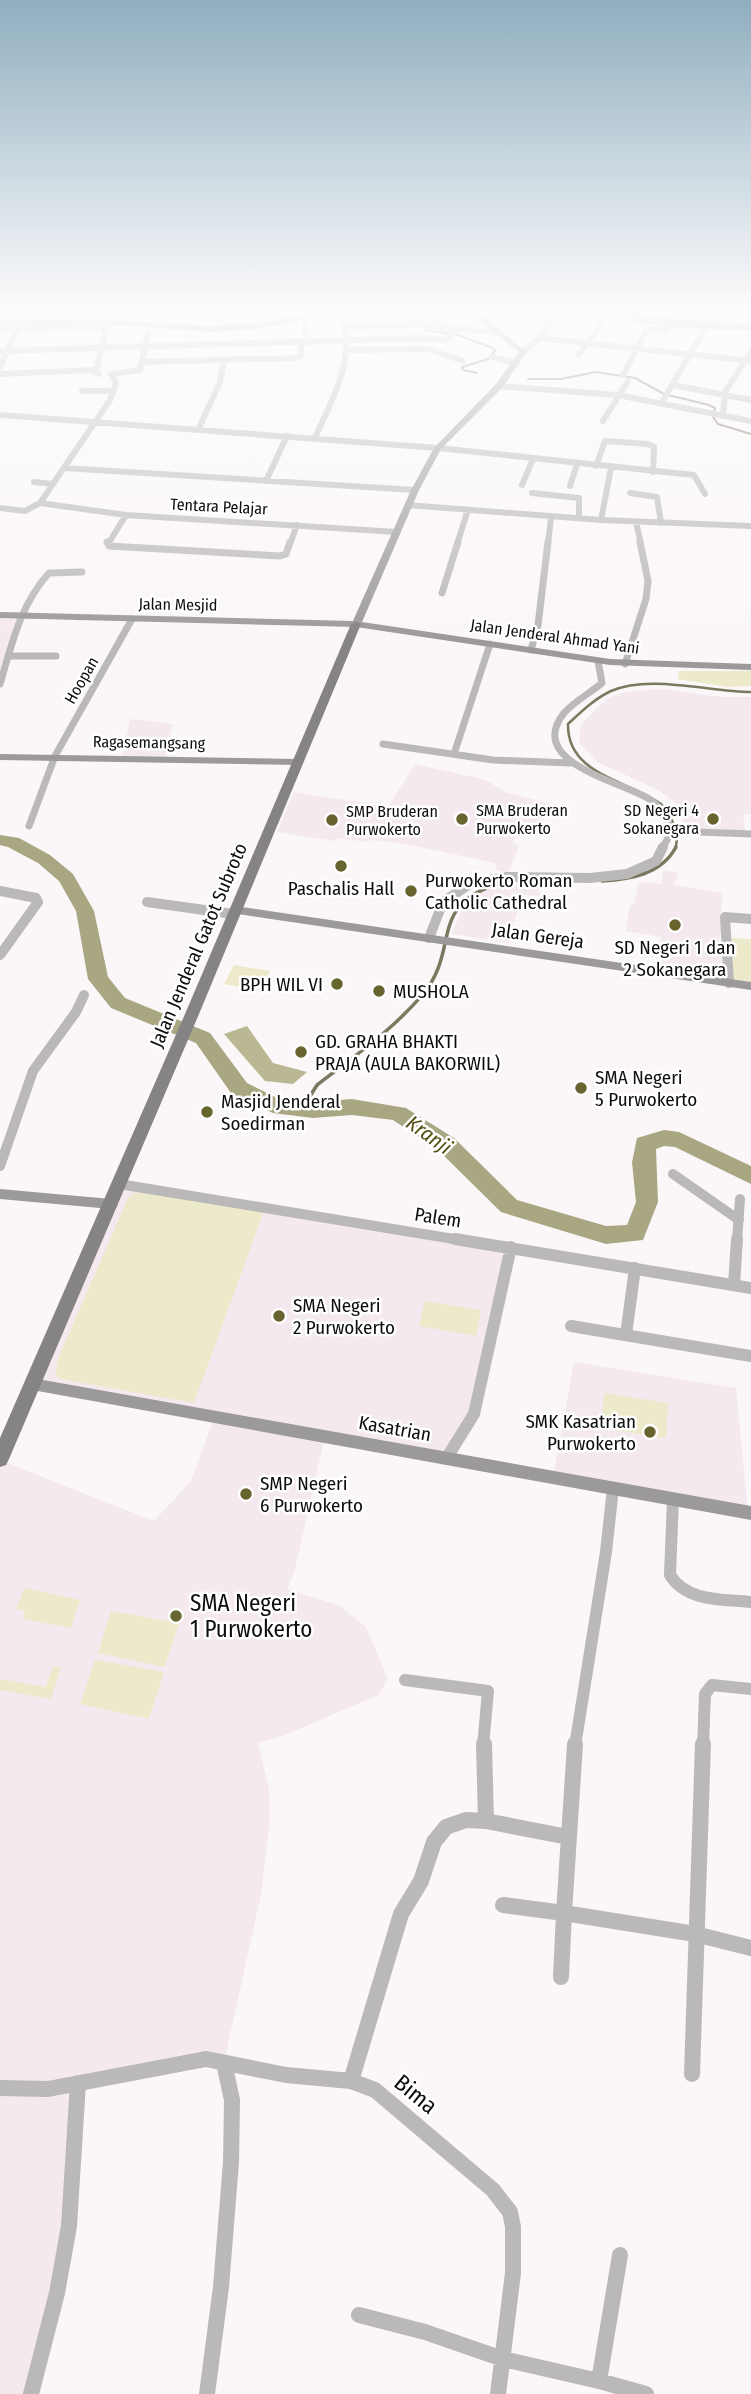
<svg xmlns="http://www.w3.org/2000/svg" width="751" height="2394" font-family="'Fira Sans Condensed',sans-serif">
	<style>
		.built { fill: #f4e9ef }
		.green { fill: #eceaca }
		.forest { fill: #bab793 }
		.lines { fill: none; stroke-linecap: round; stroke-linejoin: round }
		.stream-far2 { stroke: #7a785f; stroke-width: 2 }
		.stream-far1 { stroke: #7a785f; stroke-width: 2.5 }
		.stream { stroke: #7a785f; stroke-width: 3.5 }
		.river { fill: #a9a682; fill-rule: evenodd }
		.street-far4 { stroke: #bab8b9; stroke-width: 6 }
		.street-far3 { stroke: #bab8b9; stroke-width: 7 }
		.street-far2 { stroke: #bab8b9; stroke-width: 10 }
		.street-far1 { stroke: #bab8b9; stroke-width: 12 }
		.street { stroke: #bab8b9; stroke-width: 16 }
		.secondary { fill: #9c999b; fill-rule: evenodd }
		.primary { fill: #868385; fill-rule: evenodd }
		.poi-dot { fill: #686430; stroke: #fff; stroke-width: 2.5 }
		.labels { text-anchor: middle; stroke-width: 5; stroke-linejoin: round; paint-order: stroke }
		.far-street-label { font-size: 16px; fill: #0e0d0d; stroke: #fff }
		.far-poi-label { font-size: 16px; fill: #0e0d0d; stroke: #fff; text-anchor: start }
		.poi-label { font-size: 19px; fill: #0e0d0d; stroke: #fff; text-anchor: start }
		.street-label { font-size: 19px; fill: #0e0d0d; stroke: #fff }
		.water-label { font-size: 21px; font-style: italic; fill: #565013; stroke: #fff }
		.near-poi-label { font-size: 23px; fill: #0e0d0d; stroke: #fff; text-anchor: start }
		.near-street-label { font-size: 23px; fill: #0e0d0d; stroke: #fff }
	</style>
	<rect width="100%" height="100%" fill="#fbf7f9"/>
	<!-- built -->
	<path class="built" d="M0,617H19L0,680Z
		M662,689L722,697H751V814H743L745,831L684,827L680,806L658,790L597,762L580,744L579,734L582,723L608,698L624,692Z
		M130,719L173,724L165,757H122Z
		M415,764L486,780L505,792L551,804L538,828L524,824L512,843L519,846L508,873L496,870L495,863L405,844L370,840L369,842L336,838L335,841L277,832L294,792L388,807Z
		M663,870L678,873L674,885L723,893L720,918L724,919L716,953L725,958L724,977L657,966L661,937L626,931L630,905H634L639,882L661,884Z
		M503,882L539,886L540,896L522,895L509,943L451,934L468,898Z
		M118,1185L510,1248L474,1414L446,1459L325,1437L294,1573L287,1589L338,1605L366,1627L388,1679L378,1695L283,1736L258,1743L269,1789L270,1820L261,1894L224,2063L78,2083L69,2226L31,2394H0V1460L154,1521L191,1481L214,1418L32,1384Z
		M574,1362L736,1388L748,1513L553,1477Z"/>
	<!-- green -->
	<path class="green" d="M679,671H751V686L728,687L678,679Z
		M730,938L751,939V982L733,979Z
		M234,965L270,971L261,990L224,984Z
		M143,1192L264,1211L194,1403L60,1379L56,1376L57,1361L128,1198L134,1193Z
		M425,1301L481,1310L476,1336L419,1326Z
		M604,1393L668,1403L666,1438L601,1428Z
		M24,1588L80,1600L71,1628L23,1619L25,1611L16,1609Z
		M111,1611L179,1623L165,1667L98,1653Z
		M95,1660L164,1672L149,1719L80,1704Z
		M53,1666L61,1667L51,1699L0,1690V1679L46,1687Z"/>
	<!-- forest -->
	<path class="forest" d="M247,1026L273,1063L307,1072L293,1084L265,1081L224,1034Z"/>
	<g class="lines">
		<!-- stream-far2 -->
		<path class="stream-far2" d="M389,306L404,315
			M425,330L458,335L493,348L495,351L488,359L462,367L463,370L477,373
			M528,379H561L596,372L635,378L664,394L709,405L715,408L713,417L718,424L751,434"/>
		<!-- stream-far1 -->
		<path class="stream-far1" d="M675,849C681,832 671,817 661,804C628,780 567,775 568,724C581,712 594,699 611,691C650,674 709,692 751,692"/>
		<!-- stream -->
		<path class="stream" d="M602,881C630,879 661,875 676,847
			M289,1107L307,1101L317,1085C353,1057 393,1030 423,994C462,947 425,903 505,882"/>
		<!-- river -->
		<path class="river" d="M347,306H373L256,329L210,332L128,326L0,325V319L128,320L210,326L256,323Z
			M598,306H614L657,317L751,324V330C707,328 634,332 598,306Z
			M0,835L19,838L50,855L73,874L94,911L108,977L125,998L210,1033L247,1083L277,1098L313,1102L352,1099L406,1108L454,1138L517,1200L606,1226L627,1225L636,1202L632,1162L637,1138L664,1130L679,1132L751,1166V1184L675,1147L664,1146L656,1149L658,1202L643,1240L606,1244L501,1212L438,1150L393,1120L352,1115L313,1118L273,1113L231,1093L196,1043L111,1008L88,979L76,911L59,881L38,863L8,847L0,845Z"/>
		<!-- street-far4 -->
		<path class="street-far4" d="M194,310L244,308
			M431,311L441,327
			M693,314L720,318L725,306
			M62,315L64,306
			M305,324L307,343
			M346,327L418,324L500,333
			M0,329L107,327L96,370
			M539,338L751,361
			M348,350L428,349L463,361
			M0,351L417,338L446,340L457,329
			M523,352L539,338L562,306
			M578,355L601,325
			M492,357L516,363
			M142,362L297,358L301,356V343
			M0,367L17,328
			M0,374L93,370L99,374
			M623,375L647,329L667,330
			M673,385L751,400
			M499,386L617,395L751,421
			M82,391H114
			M661,404L704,330
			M0,415L438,448L694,475L705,494
			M723,416L725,392L751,351
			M603,421L628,381
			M198,430L220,382L224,360
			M315,438C331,401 356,360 342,319
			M596,466L605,441L648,444L654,447L653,472
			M64,468L415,490
			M266,481L287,436
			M34,482L53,484
			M522,485L533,459
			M570,486L577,464
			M532,493L579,498V518
			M630,493L657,497L661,523
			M40,503L126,515L397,532
			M408,505L601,520L751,526
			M0,508L25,511L40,503L110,400L116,383L111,374L140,370L148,332
			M601,520L611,468
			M636,522L641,544
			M108,544L126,515
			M290,544L297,525
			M457,544L468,510
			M548,544L551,517"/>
		<!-- street-far3 -->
		<path class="street-far3" d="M107,542L109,546L280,556L286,554L290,542
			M442,593L458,542
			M531,650L538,625L548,542
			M9,656H56
			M598,661L602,683C590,693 575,701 564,713C524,764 626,782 651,800C662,808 667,819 672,831L662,849
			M625,664L646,599L648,581L640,542
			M0,684C12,644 20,605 49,573L82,572
			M383,744L493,760L570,763
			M454,754L490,644
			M29,826L55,756L132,619
			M672,831L751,834"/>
		<!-- street-far2 -->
		<path class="street-far2" d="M0,891L36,898L38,902L0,955
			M147,902L233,914
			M429,938L443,902L471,883L507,877L590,878L627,874L656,861L663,847
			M729,983L725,917L751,919
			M0,1166L33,1071L76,1012L84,995
			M673,1174L739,1220
			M119,1184L466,1241
			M737,1241L740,1199"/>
		<!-- street-far1 -->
		<path class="street-far1" d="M455,1239L751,1288
			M734,1285L737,1239
			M571,1326L751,1356
			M626,1335L635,1268
			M446,1459L474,1414L511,1247
			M673,1499L670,1575C687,1602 722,1599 751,1602
			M405,1680L488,1691L483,1746
			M575,1746L606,1552L613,1488
			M703,1746L705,1694L712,1685L751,1689"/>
		<!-- street -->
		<path class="street" d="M484,1744L486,1821
			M575,1744L564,1913L695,1934L751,1948
			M503,1905L564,1913L561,1977
			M692,2074L703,1744
			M351,2081L401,1914L421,1881L434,1842L446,1827L466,1820L486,1821L568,1837
			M0,2088L48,2089L206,2059L286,2075L351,2081L375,2090L493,2190L510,2212L513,2227V2273L498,2394
			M359,2315L425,2332L503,2359L599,2381L620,2255
			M599,2381L646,2394
			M31,2394L57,2293L69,2226L78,2083
			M207,2394L221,2287L231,2162L232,2100L224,2063"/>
		<!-- secondary -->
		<path class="secondary" d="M461,306H469L527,352L502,388L441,449L419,490L362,622L610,659L751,664V670L610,665L356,627L0,618V612L353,621L411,490L434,448L496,384L519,352Z
			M0,754L298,759L303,762L298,765L0,760Z
			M235,906L751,982V990L231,913L229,910Z
			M0,1189L111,1199L116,1200L118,1204L116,1208L111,1209L0,1199Z
			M32,1378L751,1506V1520L32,1390L27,1389L24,1384L27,1379Z"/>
		<!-- primary -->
		<path class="primary" d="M356,621L361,624L199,1014L9,1459L6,1465L0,1467V1438L185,1014L351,624Z"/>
	</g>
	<!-- sky -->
	<linearGradient id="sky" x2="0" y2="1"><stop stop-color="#8faebf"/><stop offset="0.48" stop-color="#fdfbfc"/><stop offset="1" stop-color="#fdfbfc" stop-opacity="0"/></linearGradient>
	<rect width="751" height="642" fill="url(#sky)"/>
	<!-- markers -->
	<g class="poi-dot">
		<circle cx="462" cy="819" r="7"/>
		<circle cx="713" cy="819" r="7"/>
		<circle cx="332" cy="820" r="7"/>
		<circle cx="341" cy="866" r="7"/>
		<circle cx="411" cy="891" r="7"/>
		<circle cx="675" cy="925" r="7"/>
		<circle cx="337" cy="984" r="7"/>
		<circle cx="379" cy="991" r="7"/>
		<circle cx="301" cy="1052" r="7"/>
		<circle cx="581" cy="1088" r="7"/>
		<circle cx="207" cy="1112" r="7"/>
		<circle cx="279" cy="1316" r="7"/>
		<circle cx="650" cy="1432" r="7"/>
		<circle cx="246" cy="1494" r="7"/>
		<circle cx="176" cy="1616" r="7"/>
	</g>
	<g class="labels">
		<!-- far-street labels -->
		<g class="far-street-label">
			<text transform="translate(219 506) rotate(3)" y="6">Tentara Pelajar</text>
			<text transform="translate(178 604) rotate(1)" y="6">Jalan Mesjid</text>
			<text transform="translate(555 636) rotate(8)" y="6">Jalan Jenderal Ahmad Yani</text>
			<text transform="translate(81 680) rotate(-60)" y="6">Hoopan</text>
			<text transform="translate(149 742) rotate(1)" y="6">Ragasemangsang</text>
		</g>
		<!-- far-poi labels -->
		<g class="far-poi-label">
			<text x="476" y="816">SMA Bruderan<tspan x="476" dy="18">Purwokerto</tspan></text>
			<text x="699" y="816" text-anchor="end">SD Negeri 4<tspan x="699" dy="18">Sokanegara</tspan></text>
			<text x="346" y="817">SMP Bruderan<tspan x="346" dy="18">Purwokerto</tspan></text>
		</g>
		<!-- poi labels -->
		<g class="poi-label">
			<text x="425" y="887">Purwokerto Roman<tspan x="425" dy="22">Catholic Cathedral</tspan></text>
			<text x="341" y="895" text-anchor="middle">Paschalis Hall</text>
			<text x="675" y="954" text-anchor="middle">SD Negeri 1 dan<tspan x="675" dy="22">2 Sokanegara</tspan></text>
			<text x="323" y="991" text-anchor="end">BPH WIL VI</text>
			<text x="393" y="998">MUSHOLA</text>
			<text x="315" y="1048">GD. GRAHA BHAKTI<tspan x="315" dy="22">PRAJA (AULA BAKORWIL)</tspan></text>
			<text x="595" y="1084">SMA Negeri<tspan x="595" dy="22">5 Purwokerto</tspan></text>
			<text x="221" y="1108">Masjid Jenderal<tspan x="221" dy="22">Soedirman</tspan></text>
			<text x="293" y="1312">SMA Negeri<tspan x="293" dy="22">2 Purwokerto</tspan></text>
			<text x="636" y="1428" text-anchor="end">SMK Kasatrian<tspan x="636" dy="22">Purwokerto</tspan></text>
			<text x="260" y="1490">SMP Negeri<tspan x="260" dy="22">6 Purwokerto</tspan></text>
		</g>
		<!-- street labels -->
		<g class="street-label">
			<text transform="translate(538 935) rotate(8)" y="7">Jalan Gereja</text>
			<text transform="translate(198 945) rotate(-67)" y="7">Jalan Jenderal Gatot Subroto</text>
			<text transform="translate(438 1217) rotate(9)" y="7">Palem</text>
			<text transform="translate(395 1428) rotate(10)" y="7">Kasatrian</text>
		</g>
		<!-- water labels -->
		<g class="water-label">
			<text transform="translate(429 1135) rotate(36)" y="7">Kranji</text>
		</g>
		<!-- near-poi labels -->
		<g class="near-poi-label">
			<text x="190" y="1611">SMA Negeri<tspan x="190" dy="26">1 Purwokerto</tspan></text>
		</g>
		<!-- near-street labels -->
		<g class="near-street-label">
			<text transform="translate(416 2094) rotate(39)" y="8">Bima</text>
		</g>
	</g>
</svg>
